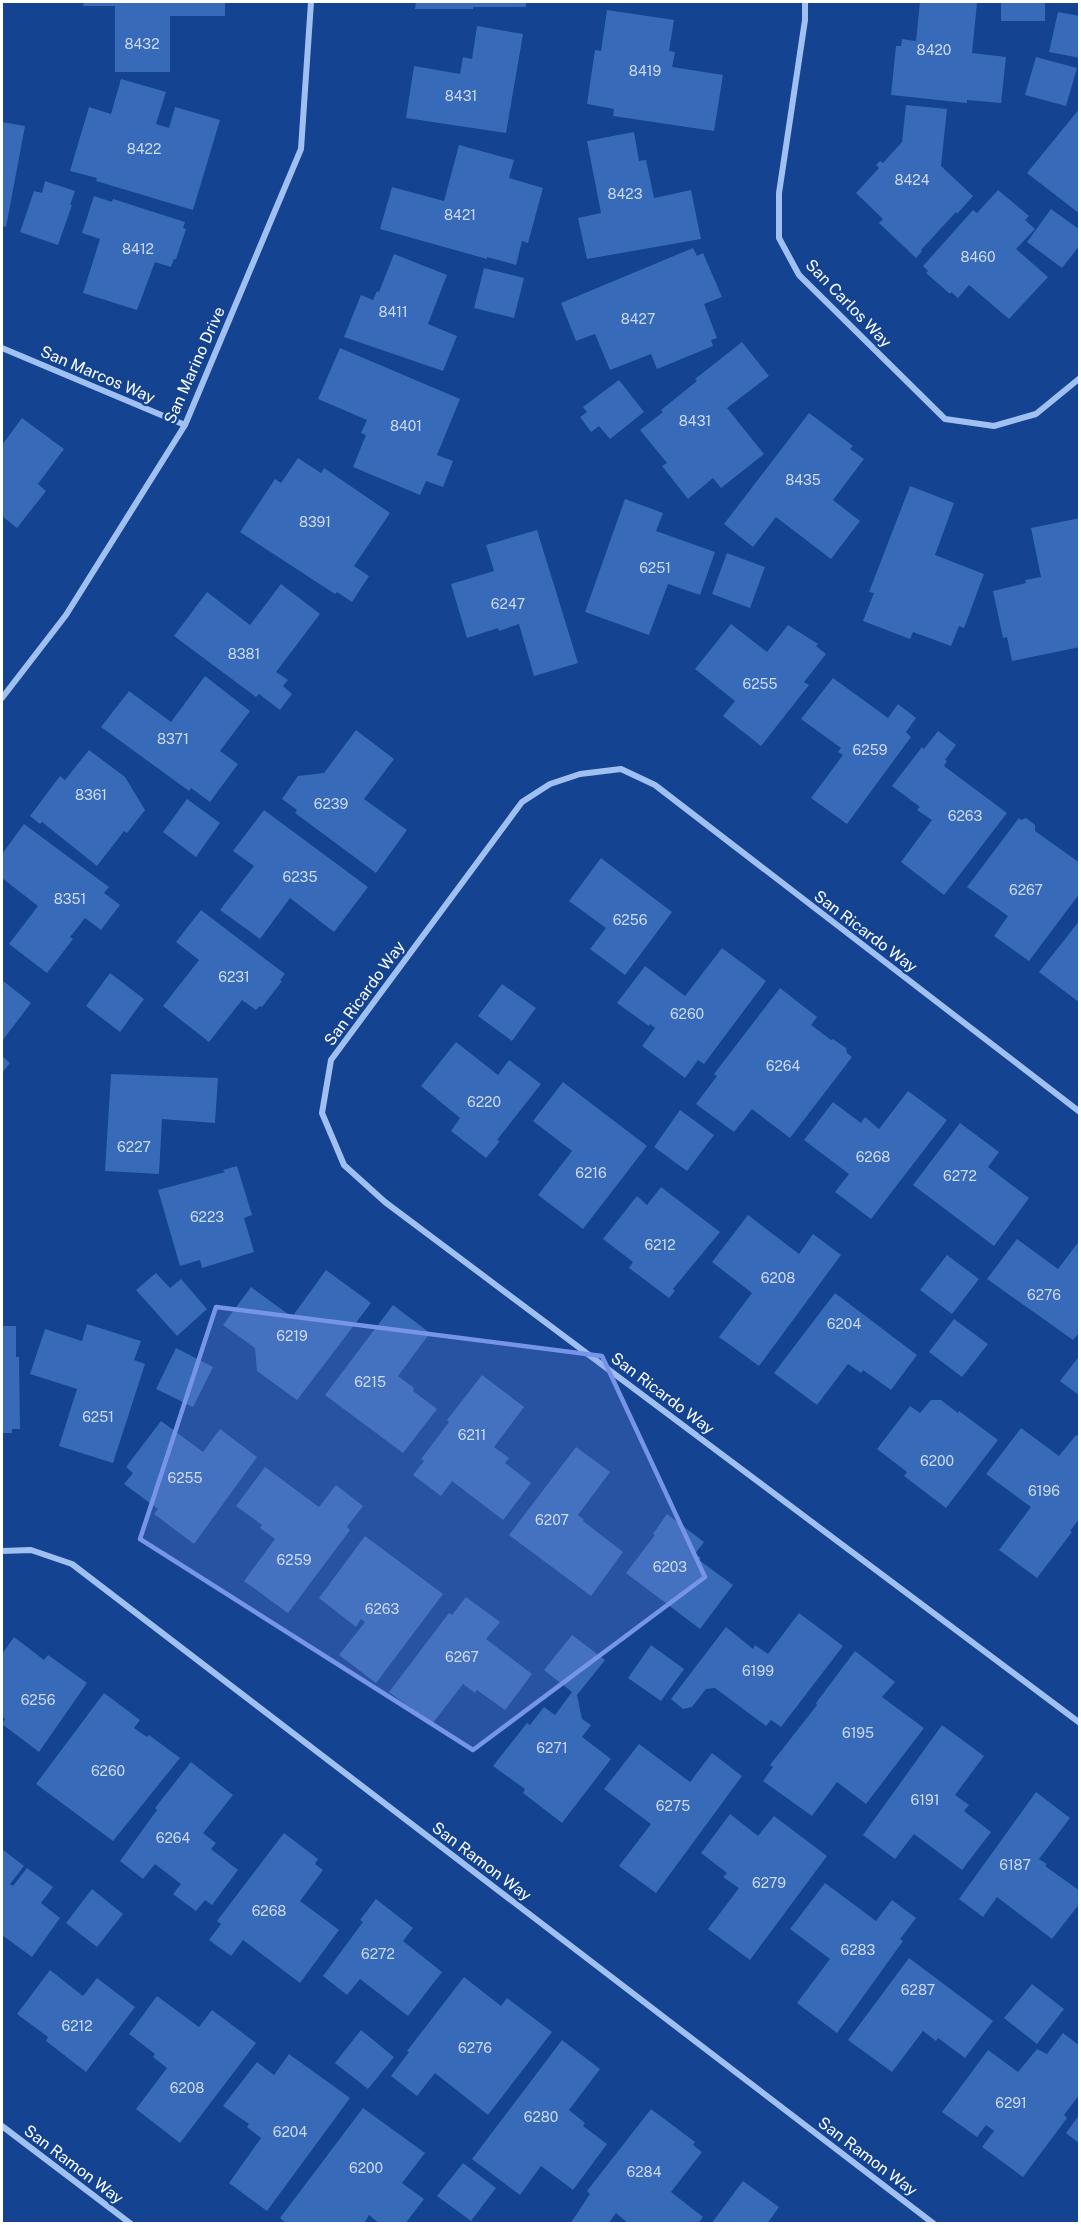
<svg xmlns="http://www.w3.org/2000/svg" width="1081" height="2225" font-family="'Public Sans',sans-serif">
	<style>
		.building { fill: #376ab8 }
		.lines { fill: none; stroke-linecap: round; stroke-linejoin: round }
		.minor { stroke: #a0c0f2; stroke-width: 6 }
		.marked { fill: #7795e8; fill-opacity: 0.2; stroke: #7795e8; stroke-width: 4.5; stroke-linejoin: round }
		.labels { text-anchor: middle; stroke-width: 5; stroke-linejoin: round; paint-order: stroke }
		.number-label { font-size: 14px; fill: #cddaed }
		.street-label { font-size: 16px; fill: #fff; stroke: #134391 }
	</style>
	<rect width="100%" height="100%" fill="#134391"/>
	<!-- building -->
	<path class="building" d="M84,2H225V16H170V72H115V6H83Z
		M416,2H526V7H473V9H415Z
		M920,2L977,3L972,53L1006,57L1001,103L967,100V103L891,95L896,46H901L902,39L916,41Z
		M1001,2H1045V21H1001Z
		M607,10L674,20L669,51L675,52L672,67L723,75L714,131L613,116L614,109L587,104L595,50L601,51Z
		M1058,12L1080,16V58L1049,52Z
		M477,26L523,34L506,133L406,118L414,66L460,74L463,57L472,59Z
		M1036,57L1077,68L1066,106L1025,95Z
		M121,79L166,92L156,124L169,128L175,107L220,120L193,210L96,181L97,178L70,171L89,107L111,114Z
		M906,105L947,109L941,166L973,196L957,214L956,212L921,250L922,251L916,258L879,223L883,219L856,193L879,168L876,165L880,161L883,163L902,142Z
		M1080,108V214L1027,173Z
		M2,122L25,126L6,227L2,226Z
		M634,132L639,161L646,160L654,198L691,190L701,239L587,259L578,218L601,213L587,141Z
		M459,145L514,160L509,178L543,188L528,243L522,241L516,265L487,257V259L380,229L392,187L444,201Z
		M45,181L75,191L70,205H72L58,245L20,232L34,191L42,193Z
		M998,190L1029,216L1025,220L1035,229L1016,249L1048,277L1009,319L969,285L958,298L951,292L950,294L926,273L928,271L923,266L973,210L977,213Z
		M94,196L112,202L113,199L185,222L183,228L186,229L176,259H174L171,267L155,262L137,310L83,293L100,239L82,233Z
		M1051,209L1080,230V245L1062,268L1027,242Z
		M693,248L697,256L703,253L722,297L704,304L717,338L711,340L713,346L657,369L651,354L610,370L595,334L576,341L561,303Z
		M394,254L447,275L428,324L457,336L443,371L344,337L361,295L373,300L377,291L379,292Z
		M484,268L524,278L514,318L474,308Z
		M742,342L769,376L727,408L764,454L721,488L713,478L688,499L662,466L667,463L640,430L663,412L661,410L697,381L695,379Z
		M340,348L460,399L437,455L453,461L443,487L426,481L420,495L353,467L366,435L361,433L367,420L318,399Z
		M619,380L644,412L610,439L599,426L591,432L580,417L587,412L583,407Z
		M809,413L853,446L850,449L864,459L833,500L860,521L831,559L776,517L753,547L724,524Z
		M22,418L64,449L38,484L46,491L17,528L2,516V445Z
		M298,458L321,473L324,468L390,513L354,566L369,576L352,602L337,592L335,594L240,532L275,479L281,483Z
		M910,486L954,503L935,555L984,574L964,628L959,626L951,646L913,632L910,639L863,621L874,593L869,592Z
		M625,499L663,513L656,531L715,552L700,595L668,584L649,635L585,612Z
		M1080,518V647L1012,661L1007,637L1003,638L993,591L1026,583L1025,580L1041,577L1031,528Z
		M537,530L578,663L534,676L519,624L499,631L498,628L467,638L451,584L494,571L486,545Z
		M727,553L765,567L750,608L712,594Z
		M281,584L320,614L276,672L288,680L283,686L292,694L280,710L259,694L256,697L174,636L207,592L250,625Z
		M731,624L767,652L788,625L818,644L816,646L826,654L804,682L809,685L761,746L723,716L735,701L695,669Z
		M205,676L250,711L220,751L238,764L210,802L191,788L189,791L101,727L129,691L171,722Z
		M833,678L888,718L898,704L916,718L906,732L911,737L847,824L811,798L843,755L838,752L841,748L801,719Z
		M356,730L394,759L364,799L407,830L376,873L295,813L297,810L282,799L298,776L324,773Z
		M938,731L956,745L945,760L947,761L944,766L1007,813L944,895L901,862L932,820L917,810L920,807L892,786L922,747L924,749Z
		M89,750L125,777L145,810L127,833L124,831L97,866L42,822L40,824L30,816L60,776L65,780Z
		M187,799L220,823L196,857L163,832Z
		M264,810L368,887L334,932L290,898L260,939L220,910L254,866L233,851Z
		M1019,818L1021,820L1026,818L1035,825V831L1080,863V893L1029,961L994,936L1008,916L967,887Z
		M24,824L109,887L104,893L120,905L101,930L85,918L70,937L73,939L47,973L9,944L38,906L2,878V854Z
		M601,858L672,912L625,975L590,949L606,928L569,901Z
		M201,910L285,974L280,980L282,981L262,1007L260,1006L256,1010L242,1000L209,1042L163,1006L199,960L176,942Z
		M1080,920V1003L1039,972Z
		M722,948L766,981L704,1064L698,1060L685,1078L642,1046L655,1028L650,1024L649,1026L617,1003L645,966L685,996Z
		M110,973L144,999L120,1032L86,1006Z
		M2,980L31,1003L2,1041Z
		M502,984L536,1008L512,1041L478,1016Z
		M780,988L817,1017L811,1025L831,1040L833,1039L846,1048L847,1053L852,1057L790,1138L752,1109L734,1132L696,1104L717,1076L714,1074Z
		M456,1042L498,1075L509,1060L541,1084L497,1140L500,1141L486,1158L451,1131L460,1118L421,1086Z
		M2,1056L10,1063L2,1073Z
		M111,1074L218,1078L215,1123L162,1119L159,1174L105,1171Z
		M563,1082L647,1146L583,1229L538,1195L572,1151L533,1121Z
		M908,1091L947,1120L871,1219L835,1192L849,1174L804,1140L833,1102L861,1123L865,1117L879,1129Z
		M680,1110L714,1135L687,1171L654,1147Z
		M960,1123L999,1152L988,1167L1029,1198L994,1246L913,1185Z
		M237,1166L252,1215L244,1218L254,1252L202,1268L200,1260L180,1266L158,1190L225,1172L223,1170Z
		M661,1187L720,1232L673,1289L675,1291L669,1298L629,1268L633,1262L603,1239L637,1196L647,1205Z
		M748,1215L799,1254L813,1234L841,1255L759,1366L719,1337L752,1293L712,1262Z
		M1017,1239L1058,1269L1080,1240V1332L1073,1340L987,1279Z
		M947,1255L979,1279L952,1314L920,1290Z
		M326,1270L371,1303L297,1400L257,1371L255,1348L223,1325L251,1287L292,1317Z
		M156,1273L170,1288L181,1279L207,1309L177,1336L136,1290Z
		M835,1293L917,1355L891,1390L863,1370L861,1373L848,1364L817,1405L774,1373Z
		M393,1305L430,1333L398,1376L414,1388L413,1391L437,1409L403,1453L325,1395Z
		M954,1319L988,1344L962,1377L929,1352Z
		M87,1324L141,1341L134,1360L145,1364L113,1463L59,1446L77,1389L30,1374L45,1329L82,1341Z
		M2,1326H16V1357H19L20,1429H12V1433H2Z
		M176,1348L213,1367L193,1407L156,1389Z
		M1080,1355V1396L1060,1381Z
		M482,1375L524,1407L494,1447L509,1458L505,1463L531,1483L503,1520L452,1481L441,1496L413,1475L424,1461L421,1459L449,1422L447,1420Z
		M931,1400H941L958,1413L959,1411L998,1440L946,1508L904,1476L907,1472L877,1449L910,1406L920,1413Z
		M161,1421L203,1452L220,1429L257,1457L194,1544L154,1514L158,1509L124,1484L133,1473L126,1467Z
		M1021,1428L1059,1456L1076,1435L1080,1437V1518L1070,1531L1072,1532L1037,1578L999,1550L1031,1507L986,1474Z
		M576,1447L610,1472L578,1515L584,1520L583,1521L623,1552L591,1596L509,1535Z
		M265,1467L319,1507L336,1485L363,1506L347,1527L350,1530L288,1613L244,1581L275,1539L260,1528L262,1525L236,1506Z
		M667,1514L704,1542L695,1554L701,1558L699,1560L733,1585L700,1629L626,1573L655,1535L653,1534Z
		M365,1536L443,1594L376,1683L339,1655L365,1622L361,1619L356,1627L319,1598Z
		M466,1597L500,1622L486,1639L532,1674L505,1710L477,1690L475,1693L463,1684L432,1724L389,1692L449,1613L452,1615Z
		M799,1613L843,1646L781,1727L771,1720L766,1726L715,1688L706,1689L692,1707L683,1709L671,1699L726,1627L753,1649L755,1645L768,1654Z
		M572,1635L605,1660L577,1695L582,1719L591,1725L582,1737L611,1759L562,1823L523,1793L525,1789L493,1766L527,1723L530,1725L544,1707L555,1715L572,1692L544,1670Z
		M14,1637L44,1660L48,1655L87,1683L39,1752L2,1724L5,1719L2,1716V1654Z
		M651,1645L684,1669L661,1701L628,1678Z
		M855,1651L895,1682L882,1697L924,1728L866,1804L837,1782L812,1816L763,1781L773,1767L770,1765L817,1705L816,1703Z
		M104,1693L140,1720L134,1728L147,1737L149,1735L180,1758L113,1841L36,1784Z
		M942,1725L984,1756L955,1795L969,1805L964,1811L991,1832L962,1870L914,1834L895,1859L863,1835Z
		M639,1744L690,1782L712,1753L742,1776L656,1893L619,1866L651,1824L604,1789Z
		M191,1762L233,1795L203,1833L216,1843L211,1849L238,1870L212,1905L205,1900L196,1911L173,1894L181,1884L155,1864L143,1879L120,1861L157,1810L155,1808Z
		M1036,1792L1070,1818L1039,1859L1047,1864L1045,1866L1080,1891V1903L1052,1939L997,1897L983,1917L959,1899Z
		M730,1814L758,1836L774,1816L827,1856L750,1960L708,1929L739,1888L723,1877L727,1873L701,1853Z
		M284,1833L318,1859L315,1864L323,1870L300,1901L339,1930L300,1983L243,1940L231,1956L209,1940L221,1924L217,1921Z
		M2,1849L24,1866L10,1884L13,1886L27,1868L53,1887L41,1903L60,1918L32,1957L2,1935Z
		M825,1883L876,1921L892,1900L916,1918L900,1939L903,1941L837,2033L797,2003L830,1959L790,1929Z
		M92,1889L123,1914L97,1947L66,1923Z
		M376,1899L413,1928L403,1941L442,1972L408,2016L360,1979L347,1995L323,1976L363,1922L360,1920Z
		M909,1958L993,2021L965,2058L938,2038L936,2041L923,2031L892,2072L848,2040Z
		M50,1970L83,1996L97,1978L135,2007L86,2072L46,2041L48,2037L17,2014Z
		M464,1977L501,2006L507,1998L552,2032L488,2115L435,2073L417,2096L391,2076L409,2052L407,2051Z
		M1032,1984L1064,2009L1037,2044L1004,2018Z
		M157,1996L199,2027L212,2010L256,2043L180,2143L136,2109L167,2068L153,2057L155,2054L129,2034Z
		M361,2030L394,2057L368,2089L335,2063Z
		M1063,2033L1080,2046V2094L1064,2115L1067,2118L1023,2177L982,2147L994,2131L986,2125L977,2137L942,2112L988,2050L1018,2072L1037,2049L1047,2054Z
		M562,2040L600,2069L569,2110L585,2123L583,2126L607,2144L573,2190L541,2166L520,2195L472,2159Z
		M289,2054L350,2098L267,2211L229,2183L261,2138L247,2127L249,2124L223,2106L257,2062L274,2075Z
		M363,2108L425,2153L402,2183L424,2199L405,2224H380L369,2215L364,2224H287L280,2218Z
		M651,2109L695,2142L693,2145L702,2152L671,2192L703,2217L698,2224H629L616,2213L608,2224H570L590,2194L587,2191Z
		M1080,2114V2144L1066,2133Z
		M463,2163L496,2188L471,2221L437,2196Z
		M743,2181L779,2207L767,2224H711Z"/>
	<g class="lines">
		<!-- minor -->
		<path class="minor" d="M805,2V20L779,193V238L799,275L945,419L994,426L1036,414L1080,378
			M2,348L185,425
			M2,698L66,615L185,425L301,149L311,2
			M1080,1112L655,785L621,769L580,774L550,784L522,802L331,1060L322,1113L344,1165L385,1202L1080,1723
			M2,1551L31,1550L72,1564L934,2224
			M2,2126L131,2224"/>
	</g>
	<!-- marked area -->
	<path class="marked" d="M216,1307L602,1356L705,1577L473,1750L140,1539Z"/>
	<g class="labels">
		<!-- number labels -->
		<g class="number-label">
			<text x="142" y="49">8432</text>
			<text x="934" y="55">8420</text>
			<text x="645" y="76">8419</text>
			<text x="461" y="101">8431</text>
			<text x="144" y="154">8422</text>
			<text x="912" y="185">8424</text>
			<text x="625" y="199">8423</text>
			<text x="460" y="220">8421</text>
			<text x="138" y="254">8412</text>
			<text x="978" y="262">8460</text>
			<text x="393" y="317">8411</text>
			<text x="638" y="324">8427</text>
			<text x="695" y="426">8431</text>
			<text x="406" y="431">8401</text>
			<text x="803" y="485">8435</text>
			<text x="315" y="527">8391</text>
			<text x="655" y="573">6251</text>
			<text x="508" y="609">6247</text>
			<text x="244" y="659">8381</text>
			<text x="760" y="689">6255</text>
			<text x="173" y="744">8371</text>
			<text x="870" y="755">6259</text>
			<text x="91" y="800">8361</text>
			<text x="331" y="809">6239</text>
			<text x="965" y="821">6263</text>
			<text x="300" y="882">6235</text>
			<text x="1026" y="895">6267</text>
			<text x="70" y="904">8351</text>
			<text x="630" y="925">6256</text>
			<text x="234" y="982">6231</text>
			<text x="687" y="1019">6260</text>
			<text x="783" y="1071">6264</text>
			<text x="484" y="1107">6220</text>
			<text x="134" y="1152">6227</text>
			<text x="873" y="1162">6268</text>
			<text x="591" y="1178">6216</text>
			<text x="960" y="1181">6272</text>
			<text x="207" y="1222">6223</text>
			<text x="660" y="1250">6212</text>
			<text x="778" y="1283">6208</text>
			<text x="1044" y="1300">6276</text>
			<text x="844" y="1329">6204</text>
			<text x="292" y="1341">6219</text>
			<text x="370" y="1387">6215</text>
			<text x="98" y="1422">6251</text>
			<text x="472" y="1440">6211</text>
			<text x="937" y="1466">6200</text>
			<text x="185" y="1483">6255</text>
			<text x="1044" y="1496">6196</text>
			<text x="552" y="1525">6207</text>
			<text x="294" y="1565">6259</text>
			<text x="670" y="1572">6203</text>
			<text x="382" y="1614">6263</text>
			<text x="462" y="1662">6267</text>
			<text x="758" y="1676">6199</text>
			<text x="38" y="1705">6256</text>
			<text x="858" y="1738">6195</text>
			<text x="552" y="1753">6271</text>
			<text x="108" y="1776">6260</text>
			<text x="925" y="1805">6191</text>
			<text x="673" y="1811">6275</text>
			<text x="173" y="1843">6264</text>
			<text x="1015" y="1870">6187</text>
			<text x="769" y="1888">6279</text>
			<text x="269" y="1916">6268</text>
			<text x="858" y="1955">6283</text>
			<text x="378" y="1959">6272</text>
			<text x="918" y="1995">6287</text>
			<text x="77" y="2031">6212</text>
			<text x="475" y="2053">6276</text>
			<text x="187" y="2093">6208</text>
			<text x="1011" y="2108">6291</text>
			<text x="541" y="2122">6280</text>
			<text x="290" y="2137">6204</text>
			<text x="366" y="2173">6200</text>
			<text x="644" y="2177">6284</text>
		</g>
		<!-- street labels -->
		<g class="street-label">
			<text transform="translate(849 303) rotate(46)" y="6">San Carlos Way</text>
			<text transform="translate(194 365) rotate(-66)" y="6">San Marino Drive</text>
			<text transform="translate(98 374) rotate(23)" y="6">San Marcos Way</text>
			<text transform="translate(866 931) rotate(37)" y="6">San Ricardo Way</text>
			<text transform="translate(364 993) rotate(-54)" y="6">San Ricardo Way</text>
			<text transform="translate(663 1393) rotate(37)" y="6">San Ricardo Way</text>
			<text transform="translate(482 1861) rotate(37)" y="6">San Ramon Way</text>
			<text transform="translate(868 2156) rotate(37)" y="6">San Ramon Way</text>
			<text transform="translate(74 2164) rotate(37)" y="6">San Ramon Way</text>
		</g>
	</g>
	<!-- border -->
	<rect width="1081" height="2225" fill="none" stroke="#ffffff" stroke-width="6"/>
</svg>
